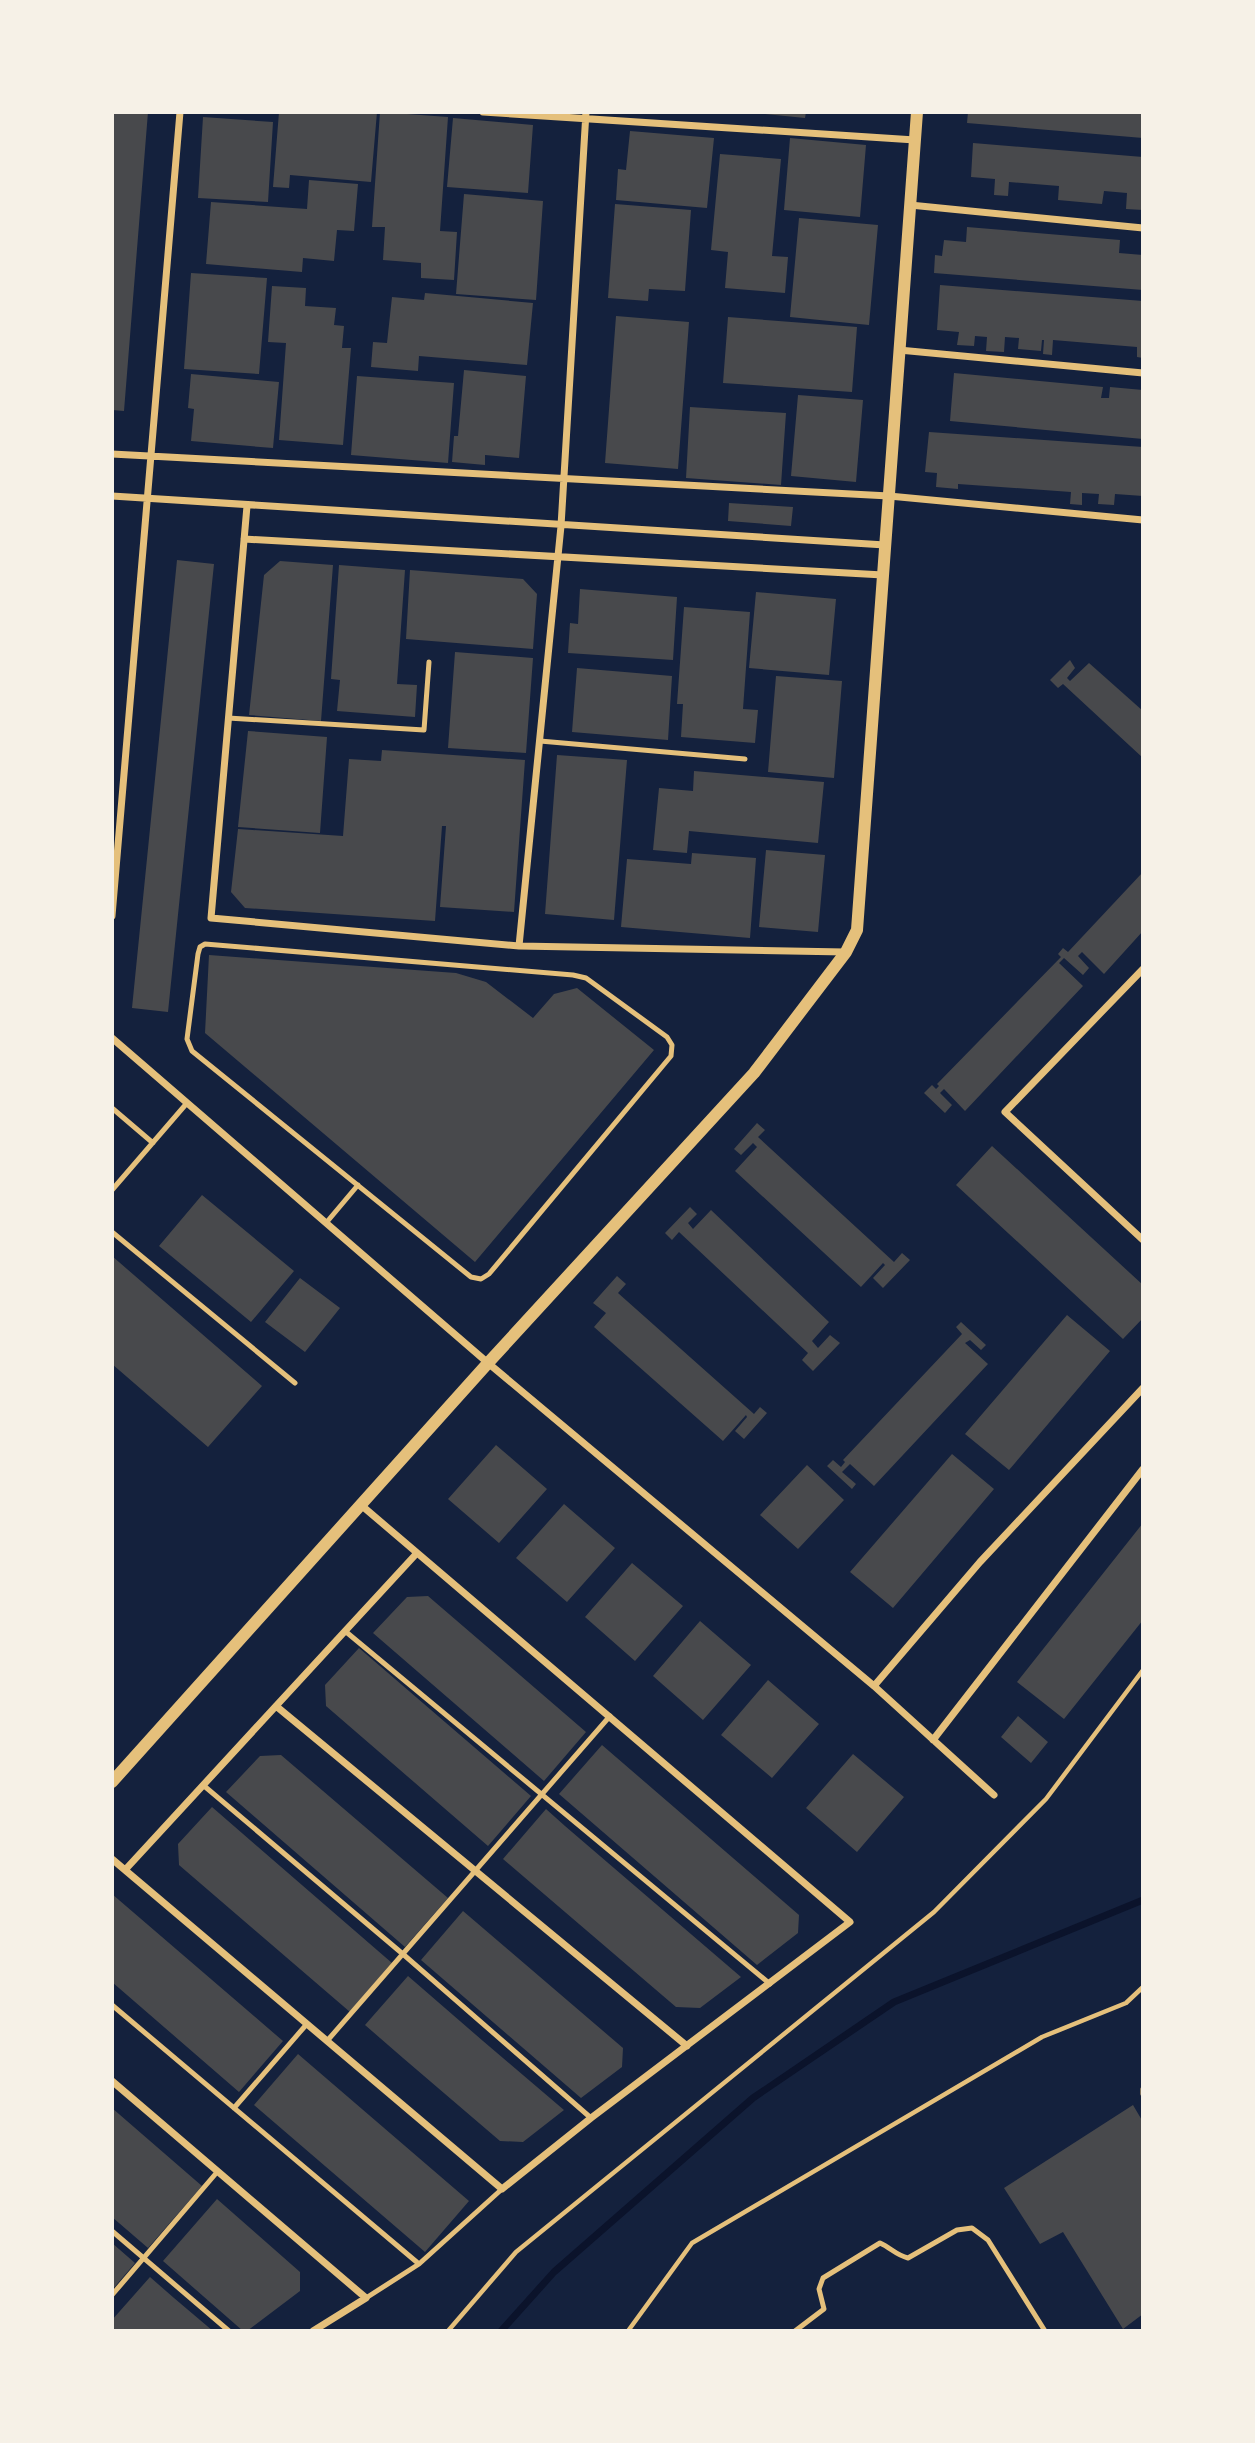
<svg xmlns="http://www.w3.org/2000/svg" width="1255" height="2443" font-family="Lora,serif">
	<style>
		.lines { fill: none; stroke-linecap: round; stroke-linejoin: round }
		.stream { stroke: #0b132b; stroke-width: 7 }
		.building { fill: #48494c }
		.path { stroke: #e5c07b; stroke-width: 4.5 }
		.service { stroke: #e5c07b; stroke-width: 5 }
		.minor { stroke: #e5c07b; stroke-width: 7 }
		.tertiary { stroke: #e5c07b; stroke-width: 12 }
	</style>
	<rect width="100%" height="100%" fill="#14213d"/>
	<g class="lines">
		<!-- stream -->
		<path class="stream" d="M501,2331L554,2272L753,2098L894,2002L1143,1900"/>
	</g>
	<!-- building -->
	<path class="building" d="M112,112H148L124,411L112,410Z
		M279,112H377L371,182L290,175L289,188L273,187Z
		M380,112L448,117L440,231L457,232L454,280L421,278V263L383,260L385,227H372Z
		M765,112H806L805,118L765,114Z
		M968,112H1143V138L967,123Z
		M203,117L273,122L268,202L198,198Z
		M453,118L533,125L528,193L447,187Z
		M630,131L714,138L707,208L616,200L618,169L626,170Z
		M790,138L866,145L860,217L784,210Z
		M973,143L1143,157V210L1126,209L1127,193L1104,191L1102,204L1058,200L1059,186L1009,182L1008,196L994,195L995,179L971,177Z
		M720,154L781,159L772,256L788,257L785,293L725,288L728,252L711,250Z
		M309,180L358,184L354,231L337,230L334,261L303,258L302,272L206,264L211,202L307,209Z
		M464,194L543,201L536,300L456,294Z
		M615,204L691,210L685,291L649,289L648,301L608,298Z
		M799,218L878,225L869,325L790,317Z
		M967,227L1120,240L1119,253L1143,255V290L934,273L935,255L942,256L944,240L966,242Z
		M191,273L267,278L259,374L184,369Z
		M940,285L1143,301V358L1137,357V347L1053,340L1052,355L1043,354L1044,340H1042L1041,351L1018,349L1019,338L1005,337L1004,352L986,351L987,337L975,336L974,346L957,345L959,332L937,330Z
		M272,286L306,288L305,306L336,308L334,325L344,326L342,348H351L343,445L279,440L286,343L268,342Z
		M425,293L533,303L527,365L419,356L418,371L371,367L373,342L387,343L392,297L424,300Z
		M616,316L689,322L678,469L605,463Z
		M728,317L857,327L852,392L723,383Z
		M464,370L526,376L519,458L485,455V465L452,462L454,436H458Z
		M954,373L1103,387L1101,398H1109L1110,387L1143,390V439L950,421Z
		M191,374L279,382L273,448L191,441L194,409L188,408Z
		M357,376L454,383L448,463L351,455Z
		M798,395L863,400L856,482L791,476Z
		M690,407L786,413L781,485L686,478Z
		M929,432L1143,447V496L1115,494L1114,505L1098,504L1099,494L1082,493V505L1070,504L1071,492L958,484V489L936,487L937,473L925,472Z
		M729,503L793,507L791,526L728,521Z
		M177,560L214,564L168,1012L132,1008Z
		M280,561L333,565L321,721L249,715L264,575Z
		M339,565L405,570L397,684L417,685L415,717L337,711L340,680L331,679Z
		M410,570L523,579L537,594L533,649L406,639Z
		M580,589L677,597L673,660L568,653L570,623L578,624Z
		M756,592L836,599L829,675L749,668Z
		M684,607L750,612L743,709L758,710L755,743L681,737L683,704H677Z
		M455,652L533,658L526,753L448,748Z
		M1070,660L1075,668L1067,678L1070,681L1089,663L1143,711V758L1063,684L1058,688L1050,680Z
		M577,668L672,676L668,740L572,732Z
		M776,676L842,681L834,778L768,772Z
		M248,731L327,737L320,833L238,827Z
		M382,750L525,760L514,912L440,907L446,826H442L435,921L245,908L231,892L238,829L343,836L349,759L381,761Z
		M557,755L627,760L614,920L545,914Z
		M694,771L824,782L818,843L689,831L687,853L653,850L659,788L693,791Z
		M766,850L825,855L818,932L759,927Z
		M692,853L756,858L750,938L621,927L627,859L691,864Z
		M1143,872V931L1104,974L1082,952L1078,956L1089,968L1083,975L1064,958L1059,963L1083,986L965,1111L944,1089L940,1093L952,1105L945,1113L924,1093L932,1085L936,1089L939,1086L937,1084L1061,957L1058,954L1063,948L1068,952Z
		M209,955L456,973L486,982L533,1018L554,994L577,988L654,1050L475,1262L205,1033Z
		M757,1123L765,1130L758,1137L894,1262L902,1253L910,1260L883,1288L873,1278L885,1265L883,1263L861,1287L735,1171L757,1147L753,1143L741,1155L734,1149Z
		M992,1146L1143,1285V1318L1123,1339L956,1185Z
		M202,1195L294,1271L251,1322L159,1246Z
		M690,1207L697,1214L688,1223L693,1229L711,1210L829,1322L812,1341L818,1348L830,1335L840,1343L813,1371L802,1360L808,1353L679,1232L672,1240L665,1233Z
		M112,1256L262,1386L208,1447L112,1364Z
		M617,1276L626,1284L618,1293L754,1414L760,1407L767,1413L744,1439L735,1431L747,1417L746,1415L723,1441L594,1327L606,1313L593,1303Z
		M300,1278L340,1308L305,1352L265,1322Z
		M1067,1315L1110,1351L1009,1470L965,1434Z
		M961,1322L986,1345L981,1350L970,1340L965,1343L988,1364L874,1486L850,1464L842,1472L856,1484L852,1489L827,1466L833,1460L841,1467L845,1462L843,1460L962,1334L956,1327Z
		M496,1445L547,1489L499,1543L448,1499Z
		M952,1454L994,1489L893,1608L850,1572Z
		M807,1465L844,1500L798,1549L760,1515Z
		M564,1504L615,1548L567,1602L516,1558Z
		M1143,1523V1620L1064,1719L1017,1682Z
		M632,1563L683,1606L635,1661L585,1617Z
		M428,1596L586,1732L544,1781L373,1633L407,1597Z
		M700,1621L751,1665L703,1720L653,1676Z
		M359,1648L531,1796L488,1846L326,1706L325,1685Z
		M768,1680L819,1724L772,1778L721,1735Z
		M1018,1716L1048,1742L1031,1763L1001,1737Z
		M602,1745L799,1915L798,1933L757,1965L559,1794Z
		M853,1754L904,1797L857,1852L806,1808Z
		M281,1755L448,1898L405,1947L226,1792L260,1756Z
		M212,1807L392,1963L350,2012L179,1865L178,1844Z
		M546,1809L565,1826L741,1977L700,2008L676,2007L503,1859Z
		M112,1894L283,2041L239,2092L112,1982Z
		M463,1911L623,2048L622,2067L581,2098L421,1960Z
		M408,1976L483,2041L564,2110L523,2142L500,2141L403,2058L365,2025Z
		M298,2054L469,2201L425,2252L254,2105Z
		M1133,2105L1143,2122V2314L1123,2329L1063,2232L1040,2244L1004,2188Z
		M112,2108L202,2186L148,2248L112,2217Z
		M217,2199L300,2272V2291L247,2331H243L163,2261Z
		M112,2243L135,2263L112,2290Z
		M150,2277L174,2298L213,2331H112V2320Z"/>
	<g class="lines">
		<!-- path -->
		<path class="path" d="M448,2331L516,2252L934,1912L1046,1799L1143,1670
			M628,2331L692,2243L1042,2037L1126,2003L1143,1987"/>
		<!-- service -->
		<path class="service" d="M228,718L424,730L429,662
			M540,741L745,759
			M205,944L573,975L586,978L667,1037L672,1045L671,1056L489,1274L481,1279L471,1277L192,1051L187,1039L198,954L200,947Z
			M112,1108L153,1143
			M112,1190L187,1103
			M326,1223L358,1185
			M112,1232L295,1383
			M345,1631L770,1984
			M203,1785L404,1955L591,2118
			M112,2005L419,2264
			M327,2041L610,1716
			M1143,2089V2094
			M234,2108L306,2025
			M112,2231L229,2331
			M112,2295L218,2171
			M366,2298L419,2264L502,2189
			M795,2331L824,2309L819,2289L823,2278L880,2243C891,2248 896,2255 908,2258L957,2230L972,2228L988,2240L1045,2331"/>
		<!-- minor -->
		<path class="minor" d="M483,112L915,140
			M910,205L1143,228
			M899,350L1143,373
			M112,454L889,496L1143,520
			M112,496L885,545
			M247,506L211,918L519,946L845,952
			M244,539L883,575
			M112,916L180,112
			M519,946L561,526L586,112
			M1143,969L1005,1112L1143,1240
			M112,1038L488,1363L874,1686L994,1795
			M874,1686L980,1562L1143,1388
			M276,1706L687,2046
			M933,1740L1143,1469
			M112,1859L502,2189L591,2118L850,1922L361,1505
			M125,1870L417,1553
			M112,2081L366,2298L313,2331"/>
		<!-- tertiary -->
		<path class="tertiary" d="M112,1782L488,1363L754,1073L846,952L857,930L917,112"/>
	</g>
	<!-- border -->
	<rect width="1255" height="2443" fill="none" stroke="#f6f1e7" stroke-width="228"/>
</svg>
